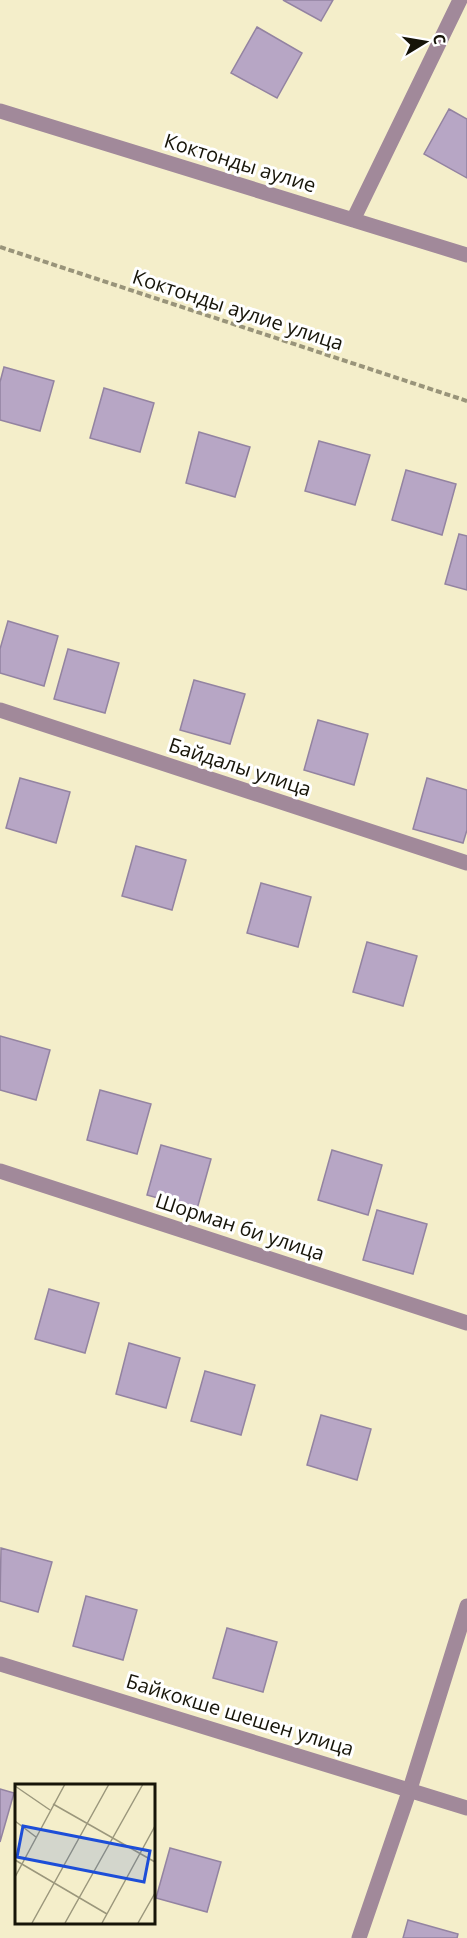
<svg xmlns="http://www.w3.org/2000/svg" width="467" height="1938" font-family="'Open Sans',sans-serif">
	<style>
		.building { fill: #b7a6c5; stroke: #9383a1; stroke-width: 1.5 }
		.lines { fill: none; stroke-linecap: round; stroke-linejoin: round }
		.path { stroke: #99947a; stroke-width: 4; stroke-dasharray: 6 3; stroke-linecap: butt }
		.minor { stroke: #a1899a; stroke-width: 15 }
		.labels { text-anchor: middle; stroke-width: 6; stroke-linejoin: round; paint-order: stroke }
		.street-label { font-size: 20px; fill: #161408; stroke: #fff }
		.inset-road { fill: none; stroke: #9b977c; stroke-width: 1.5 }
		.view { fill: #1d4ed8; fill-opacity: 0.15; stroke: #1d4ed8; stroke-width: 3 }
		.inset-edge { fill: none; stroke: #161408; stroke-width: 3 }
	</style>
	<rect width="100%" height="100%" fill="#f4eeca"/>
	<!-- building -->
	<path class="building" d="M283,0H333L321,21Z
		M257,27L302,53L277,98L231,73Z
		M449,109L467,119V178L424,154Z
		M4,367L54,381L40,431L0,420V382Z
		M104,388L154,403L140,452L90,438Z
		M199,432L250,447L235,497L186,483Z
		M319,441L370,455L355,505L305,491Z
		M406,470L456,484L442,535L392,520Z
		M459,534L467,536V590L445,584Z
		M8,621L58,636L44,686L0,673V649Z
		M68,649L119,663L105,713L54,699Z
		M194,680L245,694L230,744L180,730Z
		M318,720L368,734L354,785L304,770Z
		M20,778L70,792L56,843L6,828Z
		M427,778L467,790V830L463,843L413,829Z
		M136,846L186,860L172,910L122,896Z
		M261,883L311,897L298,947L247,933Z
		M367,942L417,956L403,1006L353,992Z
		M0,1036L50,1050L36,1100L0,1090Z
		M100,1090L151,1104L137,1154L87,1140Z
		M161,1145L211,1159L197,1209L147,1195Z
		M332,1150L382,1165L368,1215L318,1200Z
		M377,1210L427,1224L413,1274L363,1260Z
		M49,1289L99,1303L85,1353L35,1339Z
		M129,1343L180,1358L166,1408L116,1394Z
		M205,1371L255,1385L241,1435L191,1421Z
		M321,1415L371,1429L357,1480L307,1465Z
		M1,1548L52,1562L38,1612L0,1601Z
		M86,1596L137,1610L123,1660L73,1646Z
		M227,1628L277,1642L263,1692L213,1678Z
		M0,1789L14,1793L0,1842Z
		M170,1848L221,1862L207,1912L156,1898Z
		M408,1920L458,1934L457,1938H403Z"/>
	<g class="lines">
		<!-- path -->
		<path class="path" d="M0,247L467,401"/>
		<!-- minor -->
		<path class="minor" d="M0,111L467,255
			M353,220L460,0
			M0,710L467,863
			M0,1171L467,1323
			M0,1664L467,1808
			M359,1938L410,1789L467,1606"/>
	</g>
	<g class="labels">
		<!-- street labels -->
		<g class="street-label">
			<text transform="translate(240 163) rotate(17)" y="7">Коктонды аулие</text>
			<text transform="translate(238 310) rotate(18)" y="7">Коктонды аулие улица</text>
			<text transform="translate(240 767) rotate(18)" y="7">Байдалы улица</text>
			<text transform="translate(240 1227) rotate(18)" y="7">Шорман би улица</text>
			<text transform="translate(240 1715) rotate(17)" y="7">Байкокше шешен улица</text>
		</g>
	</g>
	<!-- overview -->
	<g transform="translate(15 1784)">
		<rect width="140" height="140" fill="#f4eeca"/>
		<path class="inset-road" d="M0,2L35,26M38,20L140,78M0,37L21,53M0,76L92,130M0,93L50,0M17,139L94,0M50,139L128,0M87,139L140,42M123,139L140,109"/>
		<path class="view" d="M8,42L135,67L129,98L2,73Z"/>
		<rect width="140" height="140" class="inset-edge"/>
	</g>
	<!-- north arrow -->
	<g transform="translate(425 42) rotate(79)" stroke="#ffffff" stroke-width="4.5" paint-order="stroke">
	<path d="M0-4.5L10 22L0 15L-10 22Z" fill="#161408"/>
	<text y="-9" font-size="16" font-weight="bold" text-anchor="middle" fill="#161408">С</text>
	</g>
</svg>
